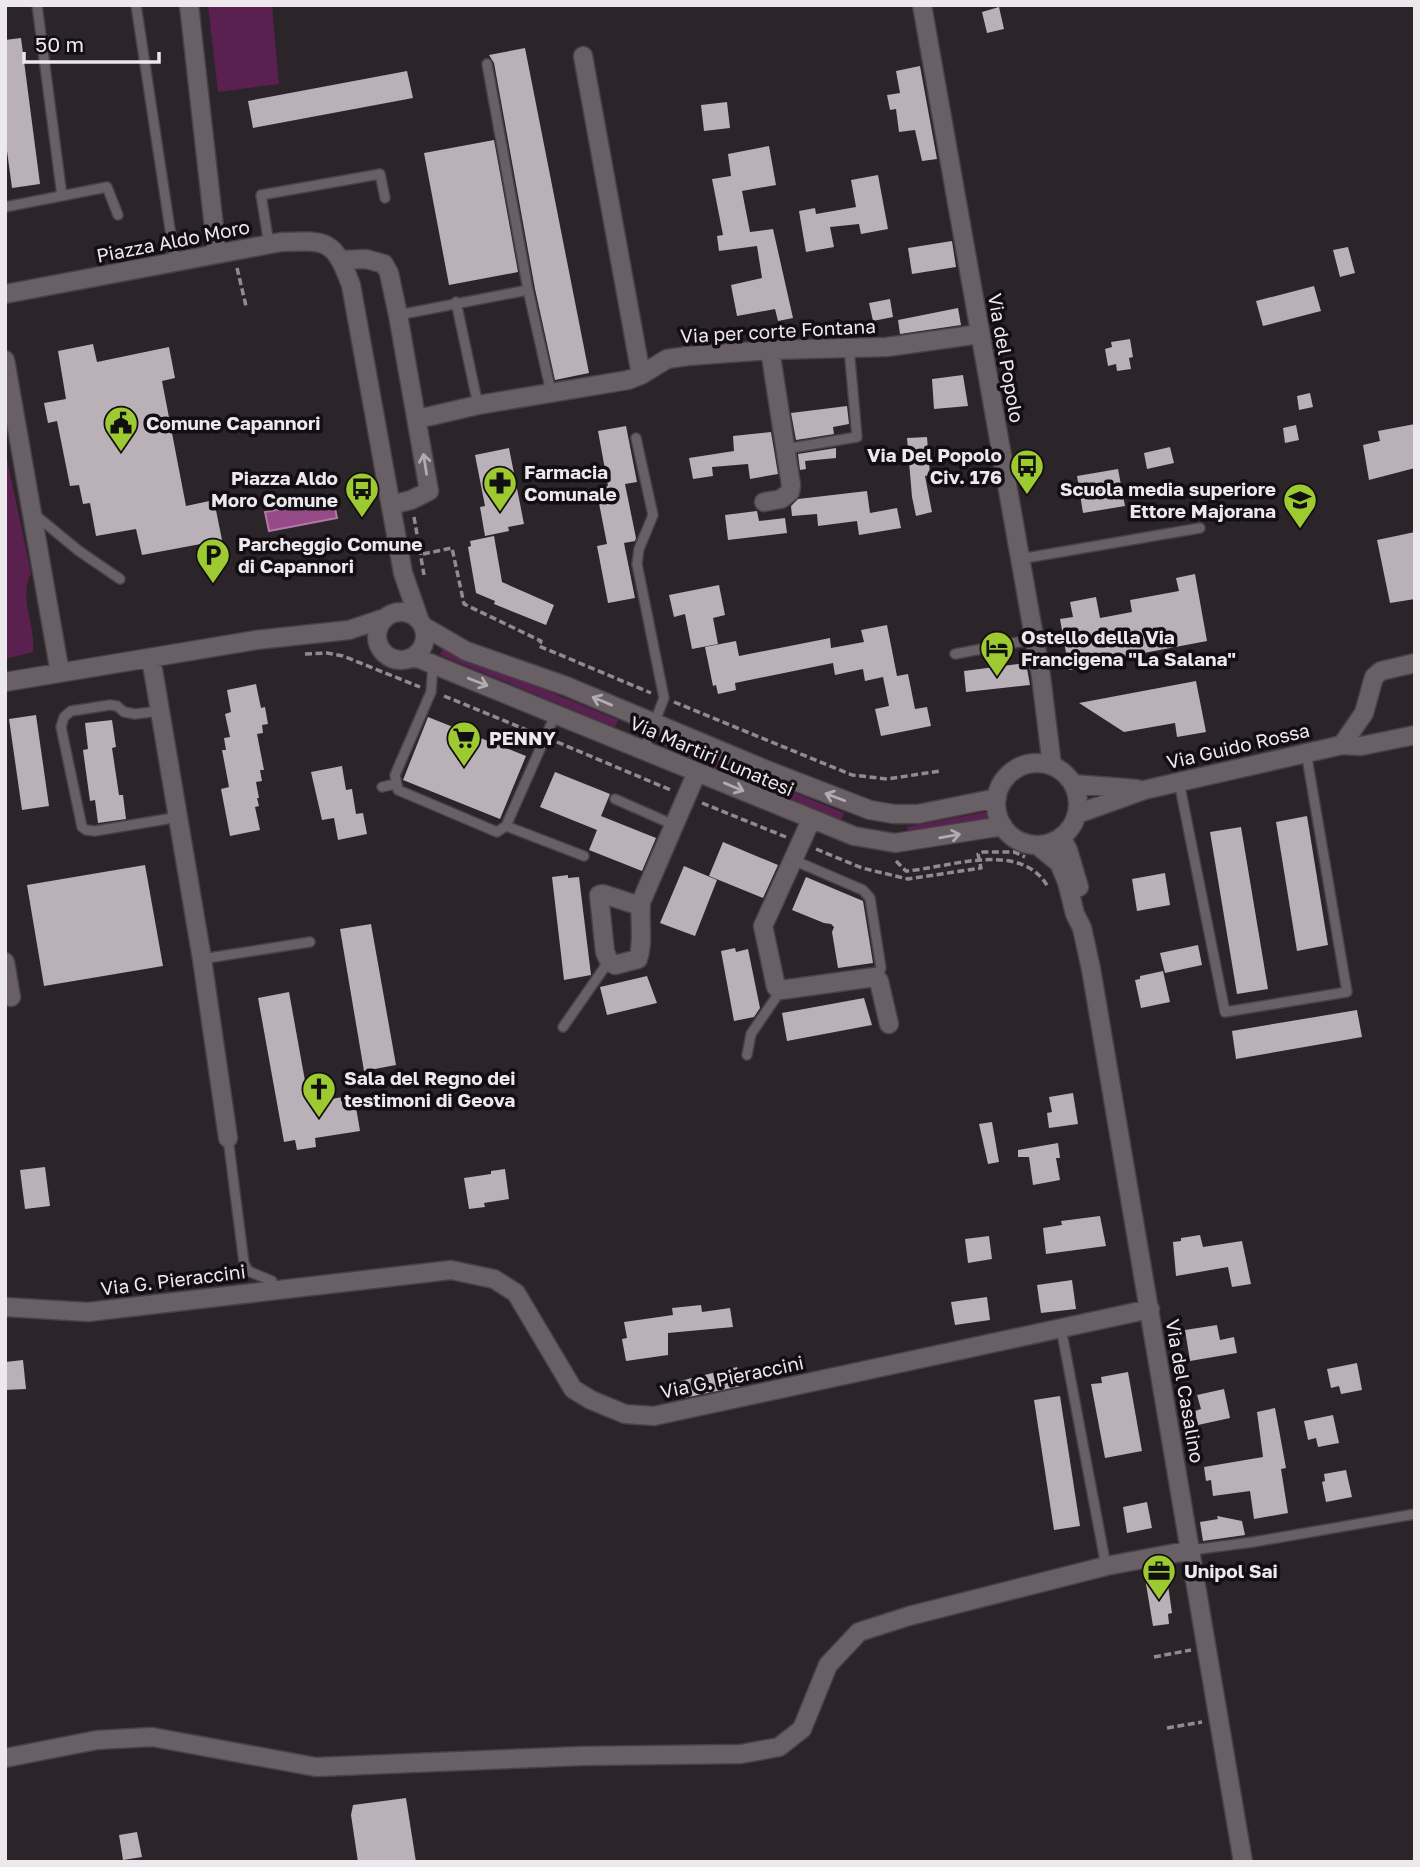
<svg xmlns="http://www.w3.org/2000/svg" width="1420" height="1867" font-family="'Golos Text',sans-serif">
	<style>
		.green { fill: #5a2150 }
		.water { fill: #974a88; stroke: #b179a6; stroke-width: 2 }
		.building { fill: #bab0b7 }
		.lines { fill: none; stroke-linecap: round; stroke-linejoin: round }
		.service-casing { stroke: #484246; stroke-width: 12 }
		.minor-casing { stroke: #484246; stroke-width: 21 }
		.path { stroke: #918b8f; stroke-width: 3.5; stroke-dasharray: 7 3.5; stroke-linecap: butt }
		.service { stroke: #696066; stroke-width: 9 }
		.minor { stroke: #696066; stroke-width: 18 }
		.oneway { stroke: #b2abaf }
		.labels { text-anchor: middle; stroke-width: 7; stroke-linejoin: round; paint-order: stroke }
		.street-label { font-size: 19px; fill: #ede8eb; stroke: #120e11 }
		.poi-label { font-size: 19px; font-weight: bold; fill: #ede8eb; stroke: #120e11; text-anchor: start }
	</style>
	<rect width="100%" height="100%" fill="#2b2429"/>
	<!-- green -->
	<path class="green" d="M208,5H272L279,84L218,92Z
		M5,450L31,573C18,599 36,624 33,652L5,659Z
		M443,648L618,720L615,727L440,655Z
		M664,739L844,813L841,820L661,745Z
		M991,811L992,818L908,833L907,827Z"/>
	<!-- water -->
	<path class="water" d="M333,499L337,518L269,531L265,512Z"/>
	<!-- building -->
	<path class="building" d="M999,7L1004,29L987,33L982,12Z
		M21,38L40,184L12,188L5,136V40Z
		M525,48L589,373L555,380L535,289L494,63L489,55Z
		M920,66L937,159L922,161L915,130L899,132L896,109L890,110L887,95L900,93L896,71Z
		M407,71L413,98L253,128L248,101Z
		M727,102L730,128L704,131L701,105Z
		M494,140L518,272L449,285L424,153Z
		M769,146L776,185L742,191L750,232L773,229L793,318L778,321L775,309L737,316L731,285L762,278L757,246L719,251L717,236L723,235L712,179L731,176L728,154Z
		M878,175L888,229L861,234L859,224L830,227L834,247L806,252L799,211L815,208L816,214L856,207L851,180Z
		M952,241L956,267L912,274L908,248Z
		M1348,247L1355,273L1340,277L1333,250Z
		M1314,286L1321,311L1263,326L1256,301Z
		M890,299L893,317L873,321L869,303Z
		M958,308L961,325L900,334L898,320Z
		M1130,339L1133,357L1129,358L1131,369L1117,371L1116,364L1108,366L1105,349L1112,347L1111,342Z
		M93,344L97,362L169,347L175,378L162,381L186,506L214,500L222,540L142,555L136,529L96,536L90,503L83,504L79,485L70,486L57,421L48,423L44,403L66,399L58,351Z
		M963,375L968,406L934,409L932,379Z
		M1310,393L1313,407L1299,410L1297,396Z
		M847,406L849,424L833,427L834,434L796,440L791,413Z
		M1415,424V468L1369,480L1363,445L1380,441L1378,431Z
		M1296,425L1299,440L1285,443L1283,428Z
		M626,426L637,482L625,484L636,538L635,541L624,543L635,598L608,603L597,546L607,544L596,488L608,486L598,431Z
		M771,432L778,474L750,479L748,464L712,467L713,476L693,479L689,458L734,451L733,436Z
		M927,437L930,475L925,476L932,512L916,516L912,497L907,438Z
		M1170,447L1174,463L1147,469L1144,453Z
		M509,448L524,524L508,527L509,531L485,536L480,507L485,506L475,455Z
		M836,448V458L805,461L806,469L800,470L798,454Z
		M1118,469L1125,506L1083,513L1077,476Z
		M867,491L870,513L897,508L901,528L859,535L857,521L818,526L817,514L792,516L791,506L798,499Z
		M757,511L759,521L785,518L787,533L728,540L725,515Z
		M1415,532V599L1390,603L1377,540Z
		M494,536L502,582L554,605L546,625L494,604L495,601L476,593L468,547L471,546L470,541Z
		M1195,574L1207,641L1107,660V663L1069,670L1060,619L1073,617L1070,602L1096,597L1100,618L1132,612L1130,600L1179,591L1176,578Z
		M719,585L725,615L713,618L718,644L692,649L685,614L674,617L669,595Z
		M887,625L897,676L908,674L915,709L927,707L931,726L881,736L875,709L889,706L883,677L865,681L863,669L835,675L833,663L735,683L736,690L718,694L716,685L713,686L705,647L736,641L739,656L830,638L831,648L864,642L861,630Z
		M1026,663L1030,685L966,692L964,671Z
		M1196,681L1206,732L1177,737L1175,723L1124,732L1079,703Z
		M256,684L261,708L265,707L268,724L262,725L263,733L257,734L264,770H260L262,781L256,782L259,798H257L259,806L255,807L260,830L230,836L221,789L229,787L222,750H226L224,738L230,737L225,714L231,712L227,690Z
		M36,715L49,806L22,810L9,719Z
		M428,717L526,756L500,819L403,780Z
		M112,720L116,747L112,748L119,795H123L126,819L98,823L95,800L90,801L83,750L88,749L85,723Z
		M342,766L346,790L352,789L356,814L363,813L367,834L338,840L334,818L322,820L311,772Z
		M555,772L610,794L601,816L656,838L642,871L589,850L597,830L540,807Z
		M1307,816L1328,945L1297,951L1276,822Z
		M1241,827L1268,989L1237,994L1210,832Z
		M723,842L778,865L763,898L709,876Z
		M145,865L163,966L44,986L27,885Z
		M684,866L717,880L695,936L660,923Z
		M1165,873L1170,905L1137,911L1132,879Z
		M568,875V878L579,877L591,975L564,980L552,877Z
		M806,877L863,901L873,963L838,968L832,932L834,927L831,924L824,923L792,910Z
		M371,924L396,1065L364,1071L340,929Z
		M1198,945L1202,965L1165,973L1160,953Z
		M735,948L736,952L748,949L760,1008L754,1017L734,1021L721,951Z
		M1163,971L1170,1002L1141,1008L1135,980L1140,979V976Z
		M647,976L657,1003L607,1015L600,987Z
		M289,992L309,1103L354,1095L360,1131L315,1138L316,1147L297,1150L295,1140L284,1142L258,998Z
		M864,998L872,1025L787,1041L782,1013Z
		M1357,1010L1362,1037L1236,1059L1232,1031Z
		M1073,1093L1078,1124L1049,1128L1047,1113L1052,1112L1049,1097Z
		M992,1122L999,1162L988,1164L979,1124Z
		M1058,1143L1060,1158H1056L1060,1180L1033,1185L1029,1157H1018V1150Z
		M45,1167L50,1206L25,1209L20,1170Z
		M505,1169L509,1199L484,1203L485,1207L469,1209L464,1178L491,1174V1171Z
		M1100,1216L1106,1246L1046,1254L1043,1228L1062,1225L1061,1221Z
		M1200,1235L1203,1247L1242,1241L1251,1284L1232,1287L1228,1267L1176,1276L1173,1242L1181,1241V1238Z
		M989,1236L992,1259L968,1263L965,1239Z
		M1072,1280L1076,1309L1041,1313L1037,1285Z
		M987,1297L990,1320L955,1325L951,1302Z
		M701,1305L702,1312L730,1308L733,1327L668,1333V1355L626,1361L622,1339L627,1338L624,1322L673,1315L672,1308Z
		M1217,1325L1220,1340L1234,1337L1237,1353L1190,1361L1185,1330Z
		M23,1360L26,1389L5,1390V1362Z
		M1357,1363L1362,1390L1341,1394L1339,1386L1331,1388L1327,1369Z
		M737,1367L741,1386L684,1398L680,1381Z
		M1128,1372L1142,1451L1105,1458L1091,1384L1102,1383L1101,1377Z
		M1224,1389L1230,1418L1198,1425L1195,1411L1201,1409L1197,1395Z
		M1060,1396L1080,1526L1054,1530L1034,1400Z
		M1275,1408L1286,1468L1281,1469L1288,1513L1254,1519L1250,1491L1213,1496L1211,1480L1206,1481L1204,1467L1263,1457L1257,1412Z
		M1333,1415L1339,1443L1318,1447L1316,1438L1308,1440L1304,1421Z
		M1346,1470L1352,1497L1326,1502L1322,1482L1325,1481L1324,1474Z
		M1147,1502L1152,1528L1127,1533L1123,1507Z
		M1217,1516L1242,1521L1245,1535L1203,1541L1200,1522L1218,1519Z
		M1162,1575L1164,1586L1168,1585L1172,1613L1168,1614L1169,1624L1153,1626L1145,1578Z
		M406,1798L416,1862H358L351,1815L353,1805Z
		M137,1832L142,1857L123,1860L119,1835Z"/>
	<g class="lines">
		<!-- service casing -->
		<g class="service-casing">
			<path id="service" d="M37,5L62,196
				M136,5L175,262
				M487,64L528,290L551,392
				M5,207L107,187L118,215
				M269,244L261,195L380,174L385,198
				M456,302L478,405
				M398,315L528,290
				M636,438L653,515L639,549L637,564L664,698L644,750
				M785,449L857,437L849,348
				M34,514L79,551L120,579
				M1020,559L1200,528
				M955,654L1035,639
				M433,664L431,692L395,775L398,790L497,832L506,826L556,713
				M161,711L135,714L124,712L117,706L110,705L71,711L64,717L61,727L82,827L86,830L95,831L179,817
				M1179,782L1225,1012L1347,992L1306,752
				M382,787L395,784
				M615,799L674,825
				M506,826L584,856
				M793,860L863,890L870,898L881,968L877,979
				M202,959L310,942
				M563,1027L609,961
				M747,1055L751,1034L781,990
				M228,1138L244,1263L248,1271L272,1281L274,1289
				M1061,1328L1106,1566
				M1192,1550L1253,1542L1415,1514"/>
		</g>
		<!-- minor casing -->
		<g class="minor-casing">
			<path id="minor" d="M189,5L217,254
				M922,5L1041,676L1052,766
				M583,56L641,375
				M342,260L366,259L384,264L389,273L398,315L429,491L411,500L391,505
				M5,294L281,242C328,240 334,240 351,285L403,573L419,619
				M5,360L60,673
				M418,419L478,405L628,380L641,375L667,359L688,356L770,350L887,347L980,334
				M764,502L781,499L790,492L791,485L770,350
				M377 636a24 24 0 1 1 48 0a24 24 0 1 1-48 0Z
				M423,626L466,651L566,686L764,769L870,810L894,814H918L997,798
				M415,657L854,836L895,843L1003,826
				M151,658L202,959L228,1138
				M5,682L256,640L349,630L382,619
				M1342,745L1361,746L1415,735
				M996 804a41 41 0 1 1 82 0a41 41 0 1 1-82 0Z
				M1073,784L1137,789
				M1077,814L1144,790L1342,745L1364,713L1374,677L1381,671L1415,663
				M811,820L763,926L776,987L781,990L875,977L879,981L889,1024
				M1061,837L1068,850L1079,887
				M1037,845L1059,863L1067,882L1075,914L1082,928L1091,969L1243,1862
				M640,906L603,894L599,895L605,952L609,961L615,965L638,959C644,941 639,922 641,902L697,772
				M5,962L11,997
				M5,1307L88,1312L451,1270L494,1279L516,1293L573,1389L591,1400L625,1414L654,1416L1150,1309
				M5,1758L97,1740L152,1737L316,1767L582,1756L741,1754L779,1747L802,1729L828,1665L859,1632L909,1616L1106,1566L1192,1550"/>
		</g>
		<!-- path -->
		<path class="path" d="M237,268L246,306
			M352,491L372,488
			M414,517L424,575
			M423,554L452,548L464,604L541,641L539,646L651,693
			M305,654L327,653L343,656L420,687
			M444,696L534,733
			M674,702L852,775L887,779L940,771
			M557,742L673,791
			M702,803L786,837
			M816,849L862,868L908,879L981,868L978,854L983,852H1014L1025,857
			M896,861L906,871C948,868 1021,839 1048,887
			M1154,1657L1191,1650
			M1167,1728L1202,1722"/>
		<!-- service -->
		<use href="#service" class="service"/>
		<!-- minor -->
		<use href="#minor" class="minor"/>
	</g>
	<!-- one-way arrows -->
	<defs><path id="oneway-shaft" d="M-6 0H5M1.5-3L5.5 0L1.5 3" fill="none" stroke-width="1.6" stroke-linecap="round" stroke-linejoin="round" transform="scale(1.75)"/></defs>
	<g class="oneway">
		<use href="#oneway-shaft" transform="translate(425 464) rotate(-99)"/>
		<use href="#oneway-shaft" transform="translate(478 682) rotate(21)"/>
		<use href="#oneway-shaft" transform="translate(602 701) rotate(-157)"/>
		<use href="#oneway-shaft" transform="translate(734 787) rotate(23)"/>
		<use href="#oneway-shaft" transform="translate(835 797) rotate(-159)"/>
		<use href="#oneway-shaft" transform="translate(950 836) rotate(-10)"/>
	</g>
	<!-- icons -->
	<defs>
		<g id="civic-pin" transform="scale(1.75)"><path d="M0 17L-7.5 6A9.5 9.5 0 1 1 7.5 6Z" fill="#9dca30" stroke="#120e11"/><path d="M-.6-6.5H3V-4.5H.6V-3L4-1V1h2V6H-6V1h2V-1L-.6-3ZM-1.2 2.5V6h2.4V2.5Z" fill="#111"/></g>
		<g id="bus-pin" transform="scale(1.75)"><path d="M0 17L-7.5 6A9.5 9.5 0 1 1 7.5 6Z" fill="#9dca30" stroke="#120e11"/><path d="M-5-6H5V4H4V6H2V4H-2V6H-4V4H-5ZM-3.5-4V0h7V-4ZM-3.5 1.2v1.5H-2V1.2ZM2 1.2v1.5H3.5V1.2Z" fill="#111"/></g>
		<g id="pharmacy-pin" transform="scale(1.75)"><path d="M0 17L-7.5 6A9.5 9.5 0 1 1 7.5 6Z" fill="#9dca30" stroke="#120e11"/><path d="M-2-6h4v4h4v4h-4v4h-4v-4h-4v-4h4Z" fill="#111"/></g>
		<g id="school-pin" transform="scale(1.75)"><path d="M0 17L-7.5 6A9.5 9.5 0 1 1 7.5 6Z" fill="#9dca30" stroke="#120e11"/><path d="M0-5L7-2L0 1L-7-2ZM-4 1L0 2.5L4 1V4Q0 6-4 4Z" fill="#111"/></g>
		<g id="parking-pin" transform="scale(1.75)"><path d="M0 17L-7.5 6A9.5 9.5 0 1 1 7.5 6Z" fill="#9dca30" stroke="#120e11"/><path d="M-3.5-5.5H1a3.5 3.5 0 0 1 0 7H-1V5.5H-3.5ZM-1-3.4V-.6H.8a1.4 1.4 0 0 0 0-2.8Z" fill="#111"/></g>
		<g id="hotel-pin" transform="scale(1.75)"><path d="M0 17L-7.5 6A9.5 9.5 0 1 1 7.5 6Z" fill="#9dca30" stroke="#120e11"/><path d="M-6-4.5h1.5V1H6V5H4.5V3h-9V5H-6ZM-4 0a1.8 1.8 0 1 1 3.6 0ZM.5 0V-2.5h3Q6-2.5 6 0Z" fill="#111"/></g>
		<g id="supermarket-pin" transform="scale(1.75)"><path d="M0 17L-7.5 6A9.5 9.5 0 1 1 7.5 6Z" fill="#9dca30" stroke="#120e11"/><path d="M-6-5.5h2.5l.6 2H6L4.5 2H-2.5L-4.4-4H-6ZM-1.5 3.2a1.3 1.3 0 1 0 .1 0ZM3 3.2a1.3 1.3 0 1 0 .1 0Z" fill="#111"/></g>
		<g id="church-pin" transform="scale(1.75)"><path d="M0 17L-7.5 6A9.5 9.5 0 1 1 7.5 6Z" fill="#9dca30" stroke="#120e11"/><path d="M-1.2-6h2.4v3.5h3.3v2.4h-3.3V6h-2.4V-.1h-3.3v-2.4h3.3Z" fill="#111"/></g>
		<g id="office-pin" transform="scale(1.75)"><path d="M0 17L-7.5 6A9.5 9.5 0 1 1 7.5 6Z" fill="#9dca30" stroke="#120e11"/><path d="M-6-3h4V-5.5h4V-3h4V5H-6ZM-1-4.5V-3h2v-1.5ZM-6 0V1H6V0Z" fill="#111"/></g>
	</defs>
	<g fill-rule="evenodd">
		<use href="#civic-pin" x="121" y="423"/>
		<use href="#bus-pin" x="1027" y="466"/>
		<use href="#pharmacy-pin" x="500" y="483"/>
		<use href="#bus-pin" x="362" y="489"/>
		<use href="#school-pin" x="1300" y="500"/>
		<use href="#parking-pin" x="213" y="555"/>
		<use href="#hotel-pin" x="997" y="648"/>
		<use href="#supermarket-pin" x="464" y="738"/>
		<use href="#church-pin" x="319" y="1089"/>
		<use href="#office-pin" x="1159" y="1571"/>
	</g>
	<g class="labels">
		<!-- street labels -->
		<g class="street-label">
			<text transform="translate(173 241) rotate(-11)" y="7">Piazza Aldo Moro</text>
			<text transform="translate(778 331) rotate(-3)" y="7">Via per corte Fontana</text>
			<text transform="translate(1006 358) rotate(80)" y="7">Via del Popolo</text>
			<text transform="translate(1238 746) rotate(-13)" y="7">Via Guido Rossa</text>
			<text transform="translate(712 756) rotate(23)" y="7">Via Martiri Lunatesi</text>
			<text transform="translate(173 1280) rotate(-7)" y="7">Via G. Pieraccini</text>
			<text transform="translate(732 1377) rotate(-12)" y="7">Via G. Pieraccini</text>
			<text transform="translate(1185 1391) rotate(80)" y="7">Via del Casalino</text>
		</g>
		<!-- poi labels -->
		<g class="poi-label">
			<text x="146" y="430">Comune Capannori</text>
			<text x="1002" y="462" text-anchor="end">Via Del Popolo<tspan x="1002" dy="22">Civ. 176</tspan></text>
			<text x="524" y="479">Farmacia<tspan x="524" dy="22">Comunale</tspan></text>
			<text x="338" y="485" text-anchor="end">Piazza Aldo<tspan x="338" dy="22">Moro Comune</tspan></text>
			<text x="1276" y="496" text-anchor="end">Scuola media superiore<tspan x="1276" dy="22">Ettore Majorana</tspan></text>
			<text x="238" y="551">Parcheggio Comune<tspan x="238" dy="22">di Capannori</tspan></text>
			<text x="1021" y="644">Ostello della Via<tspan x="1021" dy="22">Francigena "La Salana"</tspan></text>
			<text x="489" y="745">PENNY</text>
			<text x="344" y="1085">Sala del Regno dei<tspan x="344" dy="22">testimoni di Geova</tspan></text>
			<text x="1184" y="1578">Unipol Sai</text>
		</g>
	</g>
	<!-- border -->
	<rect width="1420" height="1867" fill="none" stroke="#ede8eb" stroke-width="14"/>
	<!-- scale -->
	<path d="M24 52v10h135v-10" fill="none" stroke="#ede8eb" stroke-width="3.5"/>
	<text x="35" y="52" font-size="21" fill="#ede8eb" stroke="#120e11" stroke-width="5" paint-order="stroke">50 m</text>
</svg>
